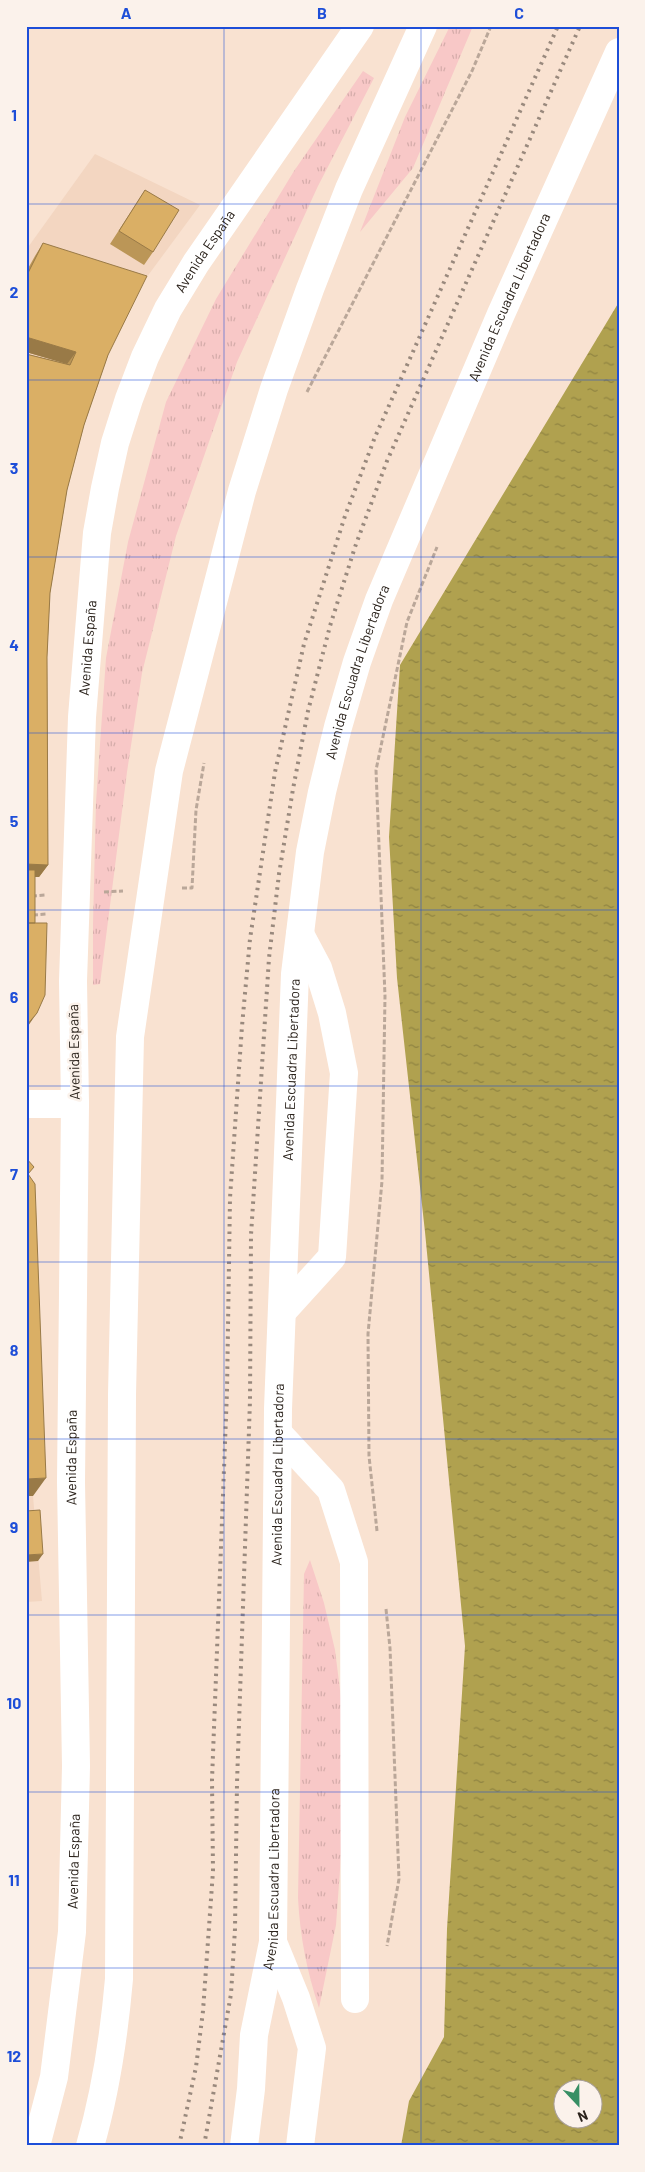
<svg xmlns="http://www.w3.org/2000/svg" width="645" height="2172" font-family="Barlow,sans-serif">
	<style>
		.built { fill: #f3d6c1 }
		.grass { fill: url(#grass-tufts) }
		.water { fill: url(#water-ripples); fill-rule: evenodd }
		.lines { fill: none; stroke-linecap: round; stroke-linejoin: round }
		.path { stroke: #baa799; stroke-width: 3; stroke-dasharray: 5 2.5; stroke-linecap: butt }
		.minor { stroke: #fff; stroke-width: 28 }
		.major { stroke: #fff; stroke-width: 28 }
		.rail { stroke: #99897d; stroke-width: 4; stroke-dasharray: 2.5 5; stroke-linecap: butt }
		.wall { fill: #bb9657 }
		.shaded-wall { fill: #997a47 }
		.building { fill: #daaf65; stroke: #997a47 }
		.grid { fill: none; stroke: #1d4ed8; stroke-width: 1; stroke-opacity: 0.55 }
		.labels { text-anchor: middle; stroke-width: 5; stroke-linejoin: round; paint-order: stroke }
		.street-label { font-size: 14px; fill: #2b231c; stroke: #fbf2eb }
		.neatline { fill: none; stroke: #1d4ed8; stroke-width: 2 }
		.grid-label { font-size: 16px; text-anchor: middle; font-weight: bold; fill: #1d4ed8 }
	</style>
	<defs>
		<pattern id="grass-tufts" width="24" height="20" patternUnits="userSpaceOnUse" patternTransform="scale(1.25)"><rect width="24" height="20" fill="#f8c8c7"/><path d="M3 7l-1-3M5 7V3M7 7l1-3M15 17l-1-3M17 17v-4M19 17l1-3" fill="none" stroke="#d5acaa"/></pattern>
		<pattern id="water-ripples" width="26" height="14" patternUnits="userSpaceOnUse" patternTransform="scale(1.25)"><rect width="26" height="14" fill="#b0a14f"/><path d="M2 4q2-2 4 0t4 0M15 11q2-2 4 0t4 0" fill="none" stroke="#8f8341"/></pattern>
	</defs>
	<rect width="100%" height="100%" fill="#f9e2d1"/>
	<!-- built -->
	<path class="built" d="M95,154L200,205L138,289L99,368L75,437L41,606L31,877L37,1008L26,1028V250Z
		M26,1299L33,1496L42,1601L26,1602Z"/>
	<!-- grass -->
	<path class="grass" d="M450,26H473L413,168L360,232L405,117Z
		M363,71L374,78L318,186L237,362L176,536L142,673L127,772L100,984L93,985V924L96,802L106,658L128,542L166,402L216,299L294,171Z
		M310,1560L324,1603L335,1650L341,1698L343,1815L340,1870L336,1925L319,2008C307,1972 300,1937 298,1898L304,1574Z"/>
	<!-- water -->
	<path class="water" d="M619,302V2146H401L409,2101L444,2037L447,1929L465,1646L425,1232L397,978L389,837L400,665ZM562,2090H592V2120H562Z"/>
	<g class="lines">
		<!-- path -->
		<path class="path" d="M307,392L472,71L491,26
			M182,888H192L196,810L204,763
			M104,892L123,891
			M32,896L46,895
			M33,915L47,914
			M377,1531L369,1456L368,1334L382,1181L385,996L376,770L407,622L437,547
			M386,1609L390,1648L399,1879L387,1946"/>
		<!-- minor -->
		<g class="minor">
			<path d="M26,1104H75"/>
			<path d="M282,1312L332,1257L344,1073L332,1013L318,968L300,934"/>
			<path d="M278,1433L331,1490L354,1562L355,1999"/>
			<path d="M273,1942L296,1998L312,2048L300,2146"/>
			<path id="s1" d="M244,2146L251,2089L254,2035L273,1942L278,1409L295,974L310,852L322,792L338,727L357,662L379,600L501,314L619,52"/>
		</g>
		<!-- major -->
		<g class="major">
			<path id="s2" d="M36,2146L54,2077L72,1932L76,1766L71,1482L75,1104L73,981L82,717L97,533L105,488L115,443L129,399L145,357L168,309L196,263L360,26"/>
			<path d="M90,2146C106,2091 114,2036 119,1979L122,1395L130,1037L169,771L242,491L274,389L310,289L349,189L423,26"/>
		</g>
		<!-- rail -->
		<path class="rail" d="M179,2146L196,2067L203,2011L213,1871L212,1780L227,1391L230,1198L242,1026L250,939L275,772L304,644L345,516L375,437L558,26
			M204,2146L231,1994L235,1929L237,1783L250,1400L251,1235L269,958L279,874L293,789L308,711L330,626L355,547L387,461L580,26"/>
	</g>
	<!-- wall -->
	<path class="wall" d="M145,190L153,252L144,265L110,244Z
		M43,243L108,355L84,425L67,490L50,593L47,657L48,865L39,877H35L28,1026L26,1028V354L67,364L26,352V272L35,256Z"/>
	<!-- shaded-wall -->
	<path class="shaded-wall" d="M26,337L76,352L67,364L26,352Z
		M26,864L48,865L39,877H26Z
		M37,1013L28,1026L26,1028V1026Z
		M46,1478L33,1496H26V1479Z
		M43,1554L38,1561L26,1562V1555Z"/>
	<!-- building -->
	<path class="building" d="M145,190L179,210L153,252L119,231Z
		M43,243L147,276L108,355L84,425L67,490L50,593L47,657L48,865L26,864V354L70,365L76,352L26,337V277Z
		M26,870H35V923H26Z
		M26,923H47L45,995L37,1013L26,1026Z
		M26,1158L34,1167L28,1174L35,1184L46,1478L26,1479Z
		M40,1510L43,1554L26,1555V1511Z"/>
	<!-- grid -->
	<path class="grid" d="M224,26V2146M421,26V2146M26,204H619M26,380H619M26,557H619M26,733H619M26,910H619M26,1086H619M26,1262H619M26,1439H619M26,1615H619M26,1792H619M26,1968H619"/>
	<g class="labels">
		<!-- street labels -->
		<g class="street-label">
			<text dy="5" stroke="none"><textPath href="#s2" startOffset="1922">Avenida España</textPath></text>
			<text dy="5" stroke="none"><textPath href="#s1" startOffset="1889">Avenida Escuadra Libertadora</textPath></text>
			<text dy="5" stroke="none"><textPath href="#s2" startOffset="1502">Avenida España</textPath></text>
			<text dy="5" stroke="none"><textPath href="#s1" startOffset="1484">Avenida Escuadra Libertadora</textPath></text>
			<text transform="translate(74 1052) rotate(-91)" y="5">Avenida España</text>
			<text dy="5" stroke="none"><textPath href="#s1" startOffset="1079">Avenida Escuadra Libertadora</textPath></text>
			<text dy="5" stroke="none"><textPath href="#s2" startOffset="692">Avenida España</textPath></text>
			<text dy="5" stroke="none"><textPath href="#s1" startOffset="674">Avenida Escuadra Libertadora</textPath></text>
			<text dy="5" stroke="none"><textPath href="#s2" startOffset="288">Avenida España</textPath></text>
			<text dy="5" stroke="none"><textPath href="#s1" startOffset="269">Avenida Escuadra Libertadora</textPath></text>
		</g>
	</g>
	<!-- border -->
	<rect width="645" height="2172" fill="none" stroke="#fbf2eb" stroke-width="55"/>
	<!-- north arrow -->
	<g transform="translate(578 2104) rotate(158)"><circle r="24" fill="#fbf2eb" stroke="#a89f98"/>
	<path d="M0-4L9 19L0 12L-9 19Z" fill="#378f64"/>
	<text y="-8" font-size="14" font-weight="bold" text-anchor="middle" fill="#2b231c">N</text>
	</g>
	<rect x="28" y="28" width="590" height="2116" class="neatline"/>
	<g class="grid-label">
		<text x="126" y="19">A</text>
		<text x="322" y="19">B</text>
		<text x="519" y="19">C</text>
		<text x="14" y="121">1</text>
		<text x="14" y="298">2</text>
		<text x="14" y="474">3</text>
		<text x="14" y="651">4</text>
		<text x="14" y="827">5</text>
		<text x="14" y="1003">6</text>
		<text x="14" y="1180">7</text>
		<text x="14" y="1356">8</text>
		<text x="14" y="1533">9</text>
		<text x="14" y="1709">10</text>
		<text x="14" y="1886">11</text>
		<text x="14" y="2062">12</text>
	</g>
</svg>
